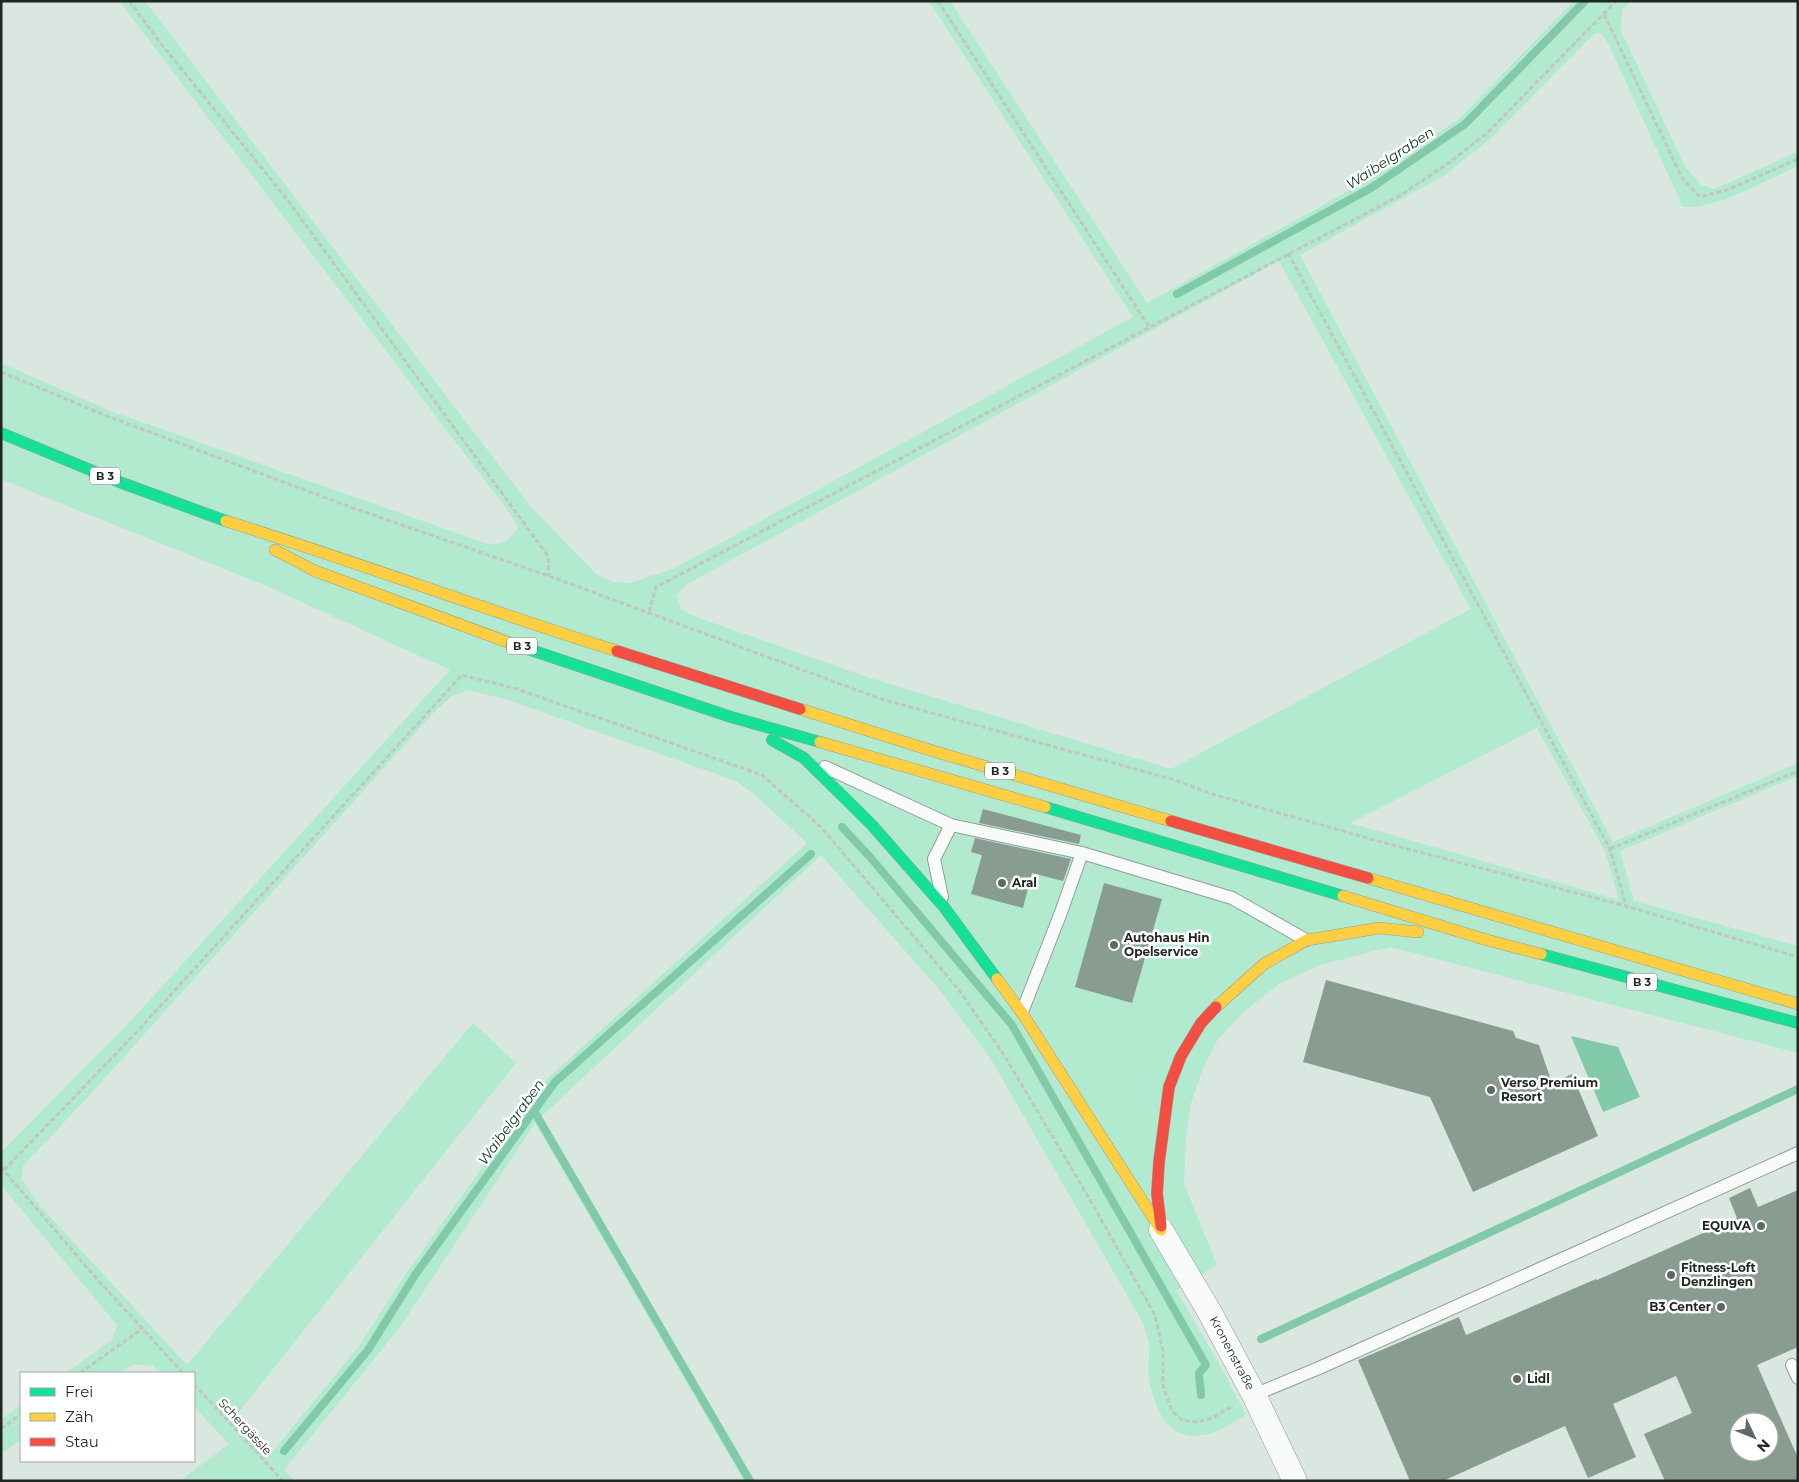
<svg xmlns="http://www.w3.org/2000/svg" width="1799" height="1482" font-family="Montserrat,sans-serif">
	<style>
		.green { fill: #b1eace; fill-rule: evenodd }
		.water { fill: #81c9a9 }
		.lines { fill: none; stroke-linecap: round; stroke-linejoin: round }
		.stream { stroke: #81c9a9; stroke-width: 8 }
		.building { fill: #889c92; fill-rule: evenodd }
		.lane-casing { stroke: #939d97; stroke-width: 14 }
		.street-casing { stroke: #939d97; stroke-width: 25 }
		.fast-casing { stroke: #939d97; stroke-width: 12 }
		.slow-casing { stroke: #939d97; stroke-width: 12 }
		.jam-casing { stroke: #939d97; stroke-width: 12 }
		.path { stroke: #c2c6c3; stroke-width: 3; stroke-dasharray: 5 2.5; stroke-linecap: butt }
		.lane { stroke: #f9fbfa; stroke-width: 12 }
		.street { stroke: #f9fbfa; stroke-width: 24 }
		.fast { stroke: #16e098; stroke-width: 11 }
		.slow { stroke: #ffcf43; stroke-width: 11 }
		.jam { stroke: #f24e42; stroke-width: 11 }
		.poi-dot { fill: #606a64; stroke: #fff; stroke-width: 2 }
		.labels { text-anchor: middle; stroke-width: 5; stroke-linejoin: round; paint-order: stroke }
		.shield { fill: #fff; stroke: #626864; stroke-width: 1 }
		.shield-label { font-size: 11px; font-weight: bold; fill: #1e2722 }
		.poi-label { font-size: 12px; font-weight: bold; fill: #1e2722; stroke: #fff; text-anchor: start }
		.street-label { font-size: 12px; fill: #1e2722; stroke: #fff }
		.water-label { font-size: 14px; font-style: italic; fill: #0c3826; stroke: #fff }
	</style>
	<rect width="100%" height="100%" fill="#dae7e0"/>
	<!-- green -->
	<path class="green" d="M119,1H145L531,507L596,574L613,582L629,583L673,569L1133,317L929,1H950L1147,303L1366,181L1458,120L1574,1H1630L1622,10L1621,31L1685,166L1701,185L1714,189L1798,152V166C1766,180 1717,209 1683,207L1608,43L1601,33H1595L1490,139L1445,175L1300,255L1613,842L1798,763V776L1620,851L1634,901L1798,946V1053L1390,947L1320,965L1279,984L1245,1011L1218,1039L1203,1068L1191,1103L1186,1137L1184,1184L1217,1265L1176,1290L1221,1367L1246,1415C1235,1421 1223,1429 1212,1433C1171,1445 1157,1416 1149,1380C1147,1369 1150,1357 1149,1346C1148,1338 1145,1331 1143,1323L992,1061L942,993L821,855L542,1116L755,1481H744L535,1123L400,1327L284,1470L294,1481H180L229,1444L194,1407V1373H161L153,1366L134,1364L120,1373H66L112,1340L117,1325L1,1185V1152L126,1026L450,670L271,588L1,479V363L113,412L488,544C503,545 510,540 518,528L512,516ZM1279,261L1471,609L1171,769L870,678L702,619L681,610L677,595L687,584ZM468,690L505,699L736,781L756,796L807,843L543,1083L405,1275L359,1346L270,1455L235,1417L516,1063L473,1023L187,1365L41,1207L21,1179L23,1166L86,1099L435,711L452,696ZM1537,728L1605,851L1619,900L1350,823Z
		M21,1405V1440L1,1454V1419Z"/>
	<!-- water -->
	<path class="water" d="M1571,1036L1618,1047L1640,1097L1603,1112Z"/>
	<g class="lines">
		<!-- stream -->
		<path class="stream" d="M1177,294L1371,188L1465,124L1585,1
			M842,827L870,857L1012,1025L1206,1365L1199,1373L1201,1395
			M534,1111L750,1481
			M1261,1339L1798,1089
			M284,1451L368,1350L415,1275L555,1082L811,854"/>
	</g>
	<!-- building -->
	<path class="building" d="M983,809L1081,835L1079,844L979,823Z
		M975,838L1071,859L1063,881L1032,873L1023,908L971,894L982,855L971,852Z
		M1104,883L1162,899L1132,1003L1075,987Z
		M1326,980L1513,1031L1516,1038L1539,1045L1552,1083L1572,1074L1598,1136L1473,1192L1430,1097L1303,1062Z
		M1750,1188L1758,1207L1798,1190V1347L1757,1365L1798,1458V1481H1665L1644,1434L1692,1413L1676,1376L1613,1404L1636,1457L1588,1478L1565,1426L1443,1481H1410L1358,1360L1459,1317L1466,1335L1596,1279L1597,1280L1737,1218L1729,1198ZM1739,1422H1769V1452H1739Z"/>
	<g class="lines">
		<!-- lane casing -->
		<g class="lane-casing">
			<path id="lane" d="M825,767L951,825L1082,853L1232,898L1306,940
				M942,897L934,859L951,825
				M1022,1012L1060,915L1082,853
				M1792,1365L1798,1378
				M1254,1395L1319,1368L1798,1153"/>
		</g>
		<!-- street casing -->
		<g class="street-casing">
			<path id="street" d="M1161,1230L1209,1311L1254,1395L1295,1481"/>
		</g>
		<!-- fast casing -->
		<g class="fast-casing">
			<path id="fast" d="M1,433L122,483L226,521
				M510,643L731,717L820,742
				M772,740L804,758L871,824L944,907L997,979
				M1045,807L1343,896
				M1541,954L1798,1023"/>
		</g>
		<!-- slow casing -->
		<g class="slow-casing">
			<path id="slow" d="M226,521C357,562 486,610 617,651
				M275,550L315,571L510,643
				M800,709L933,751L1171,821
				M820,742L1045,807
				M1368,878L1798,1004
				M1343,896L1487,940L1541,954
				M997,979L1022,1013L1161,1230
				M1216,1007L1264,964L1307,940L1379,928L1418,932"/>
		</g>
		<!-- jam casing -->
		<g class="jam-casing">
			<path id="jam" d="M617,651L800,709
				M1171,821L1368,878
				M1161,1226L1157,1194L1159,1162L1169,1087L1181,1056L1201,1023L1216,1007"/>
		</g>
		<!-- path -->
		<path class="path" d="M129,1L162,45L286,198L548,556L549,576
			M938,1L1149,327
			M1604,14L1682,178L1700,197L1727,190L1798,159
			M1288,253L1610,849L1626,906
			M1,372L107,416L356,509L549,576L881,699L1175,780L1212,794L1385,843L1626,906L1798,957
			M649,612L656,587L1401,195L1450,162L1487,133L1616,1
			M1610,849L1798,771
			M1,1167L96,1278L183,1373
			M4,1170L134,1035L462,675L517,689L762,775L822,828L959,990L1004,1055L1085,1191L1155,1315L1163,1351V1385L1172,1411L1182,1420L1196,1422L1212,1418L1231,1407
			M80,1373L142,1329
			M194,1384L283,1481
			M1,1429L21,1414"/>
		<!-- lane -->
		<use href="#lane" class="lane"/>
		<!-- street -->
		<use href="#street" class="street"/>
		<!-- fast -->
		<use href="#fast" class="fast"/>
		<!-- slow -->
		<use href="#slow" class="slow"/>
		<!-- jam -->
		<use href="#jam" class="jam"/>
	</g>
	<!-- markers -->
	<g class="poi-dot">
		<circle cx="1002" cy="883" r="5"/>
		<circle cx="1114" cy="945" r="5"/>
		<circle cx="1491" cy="1090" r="5"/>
		<circle cx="1761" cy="1226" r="5"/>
		<circle cx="1671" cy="1275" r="5"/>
		<circle cx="1721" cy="1307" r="5"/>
		<circle cx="1517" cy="1379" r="5"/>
	</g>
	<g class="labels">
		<!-- shield labels -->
		<g class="shield">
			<rect x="90" y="467.5" width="30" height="17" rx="4"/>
			<rect x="507" y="637.5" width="30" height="17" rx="4"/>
			<rect x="985" y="762.5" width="30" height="17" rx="4"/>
			<rect x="1627" y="973.5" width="30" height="17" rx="4"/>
		</g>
		<g class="shield-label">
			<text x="105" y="480">B 3</text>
			<text x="522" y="650">B 3</text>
			<text x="1000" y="775">B 3</text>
			<text x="1642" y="986">B 3</text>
		</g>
		<!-- poi labels -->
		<g class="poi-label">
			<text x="1012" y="887">Aral</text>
			<text x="1124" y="942">Autohaus Hin<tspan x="1124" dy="14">Opelservice</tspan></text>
			<text x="1501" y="1087">Verso Premium<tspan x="1501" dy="14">Resort</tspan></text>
			<text x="1751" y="1230" text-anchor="end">EQUIVA</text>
			<text x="1681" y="1272">Fitness-Loft<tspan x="1681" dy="14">Denzlingen</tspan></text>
			<text x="1711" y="1311" text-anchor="end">B3 Center</text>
			<text x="1527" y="1383">Lidl</text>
		</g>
		<!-- street labels -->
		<g class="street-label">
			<text transform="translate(1232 1353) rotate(62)" y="4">Kronenstraße</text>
			<text transform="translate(245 1427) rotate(47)" y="4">Schergässle</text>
		</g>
		<!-- water labels -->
		<g class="water-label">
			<text transform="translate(1390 158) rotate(-33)" y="5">Waibelgraben</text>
			<text transform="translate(511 1122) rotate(-54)" y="5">Waibelgraben</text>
		</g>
	</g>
	<!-- border -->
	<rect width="1799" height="1482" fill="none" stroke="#1e2722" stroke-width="5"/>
	<!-- legend -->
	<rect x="20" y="1372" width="175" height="90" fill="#ffffff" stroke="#a5a9a7"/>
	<rect x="30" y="1388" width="25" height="8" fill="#16e098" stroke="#a5a9a7"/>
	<text x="65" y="1397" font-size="15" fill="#1e2722">Frei</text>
	<rect x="30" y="1413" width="25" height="8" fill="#ffcf43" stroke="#a5a9a7"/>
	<text x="65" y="1422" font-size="15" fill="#1e2722">Zäh</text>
	<rect x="30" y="1438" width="25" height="8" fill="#f24e42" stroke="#a5a9a7"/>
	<text x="65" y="1447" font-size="15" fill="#1e2722">Stau</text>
	<!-- north arrow -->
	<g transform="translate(1754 1437) rotate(133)"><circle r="24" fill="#ffffff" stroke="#a5a9a7"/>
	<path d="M0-4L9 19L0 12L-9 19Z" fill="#606a64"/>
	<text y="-8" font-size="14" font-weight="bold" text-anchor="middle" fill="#1e2722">N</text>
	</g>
</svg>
